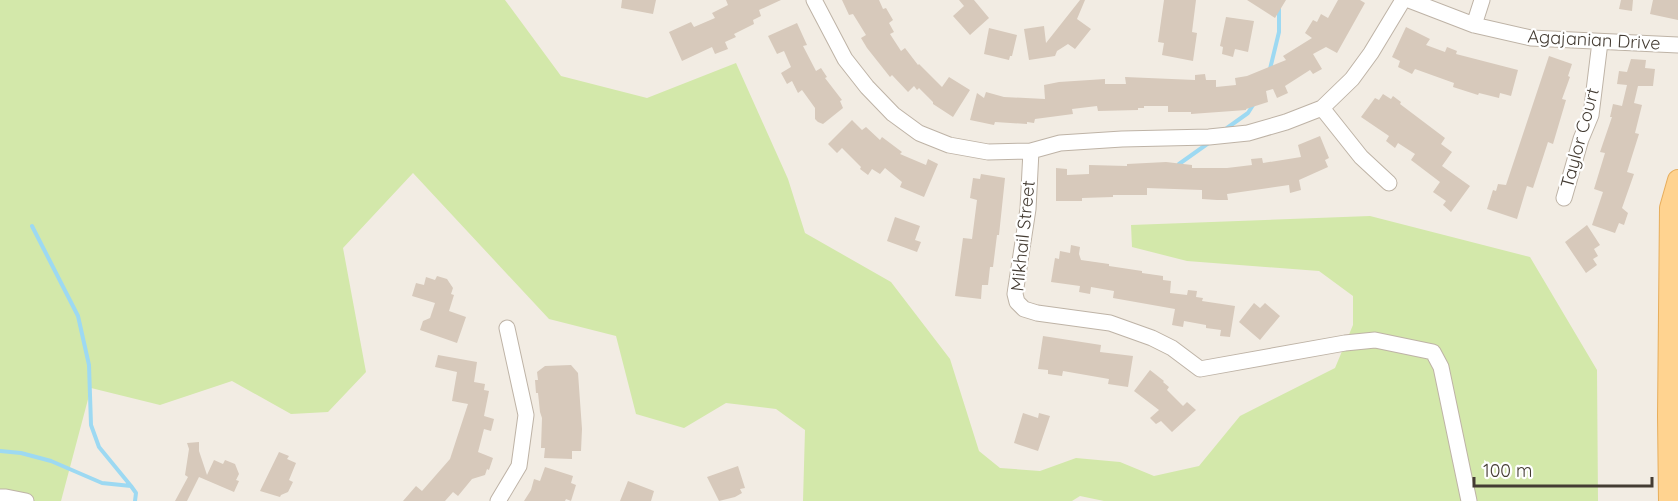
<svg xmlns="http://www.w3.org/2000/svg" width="1678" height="501" font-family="Quicksand,sans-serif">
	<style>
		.green { fill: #d3e8aa }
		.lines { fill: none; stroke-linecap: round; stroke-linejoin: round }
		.stream { stroke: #9dd9f2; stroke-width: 4 }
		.building { fill: #d7c9bb }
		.minor-casing { stroke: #beb3a6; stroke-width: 17 }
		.major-casing { stroke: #e7ae5d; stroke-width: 22 }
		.minor { stroke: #fff; stroke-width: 15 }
		.major { stroke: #ffd390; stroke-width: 20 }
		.labels { text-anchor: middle; stroke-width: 4.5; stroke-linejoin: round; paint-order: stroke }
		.street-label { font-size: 18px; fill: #443c33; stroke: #fff }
	</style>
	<rect width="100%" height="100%" fill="#f2ece3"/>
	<!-- green -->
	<path class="green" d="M0,0H505L561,76L647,98L736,63L788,179L805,233L891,282L950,359L979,451L1000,468L1040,471L1076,458L1120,462L1154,476L1199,466L1240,416L1335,368L1353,325V296L1319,271L1187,261L1132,247L1131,225L1370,216L1530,257L1597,370L1598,501H1104L1080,496L1072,501H803L805,430L776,409L726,403L684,428L636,414L616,336L549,319L413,173L343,248L366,372L328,412L291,414L232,381L160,405L91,388L61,501H0Z"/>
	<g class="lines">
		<!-- stream -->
		<path class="stream" d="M1270,69L1279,32V0
			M1227,128L1248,113L1253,105
			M1179,164L1210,142
			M32,226L78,316L89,365L91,425L99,447L131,486
			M0,451L21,453L51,461L102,483L131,486L136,493L135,501"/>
	</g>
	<!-- building -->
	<path class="building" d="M622,0H656L653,14L621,8Z
		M726,0H781L759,10L761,16L753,20L754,24L734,34L736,37L725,42L728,49L715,54L712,47L682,61L669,32L691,22L694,27L715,18L712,13L728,5Z
		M842,0H879L883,9L886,8L893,20L889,23L894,32L890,34L901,51L905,48L918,65L919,64L942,87L949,77L970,90L953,117L933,104V102L919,88L917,90L914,86L908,92L892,75L890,77L867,48L861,38L866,35L853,14L849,15Z
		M959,0H974L989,18L970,35L953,16L964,6Z
		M1080,0H1085L1077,19L1091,29L1075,49L1068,44L1057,51L1055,56L1029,60L1024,29L1044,26L1046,43Z
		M1164,0H1196L1192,32L1197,33L1193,61L1162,55L1164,43L1158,42Z
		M1247,0H1286L1275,18Z
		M1338,0H1360L1365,3L1337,53L1326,47L1313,54L1322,69L1313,74L1310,70L1285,86L1288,93L1277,98L1273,89L1266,91L1268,102L1246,109V110L1191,114V112H1168V106H1144V108H1138V110L1098,111L1097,106L1072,109L1073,114L1035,119L1034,123L1027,122V124L995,122L994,125L970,120L977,93L984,98L986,92L1004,97L1045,99L1044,85L1059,82L1105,79V84H1126L1125,77L1195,80V75L1205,74L1206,80H1216V87L1236,85L1235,78L1247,76L1286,60L1283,56L1312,38L1305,33L1313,20L1317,22L1321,14L1328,18Z
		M1621,0H1633L1632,11L1619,9Z
		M1653,0H1678V20L1650,14Z
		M1226,17L1254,21L1248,52L1235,49L1233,57L1222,54L1223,47L1220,46Z
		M797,23L807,45L803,46L816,71L821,68L827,77L825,78L842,100L840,101L843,108L823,124L818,122L815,119V108L802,90L798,93L792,81L787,84L781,73L791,67L784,51L777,54L768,36Z
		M1406,27L1430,39L1426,45L1445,52L1447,47L1457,51L1456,54L1518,70L1511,96L1500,93L1499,98L1479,93L1478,95L1453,87L1454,83L1415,69L1412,74L1398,67L1400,61L1392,57Z
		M989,28L1017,35L1012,56H1010L1009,60L984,54Z
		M1549,56L1572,64L1568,76L1570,77L1562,99L1566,100L1553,144L1548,142L1533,188L1527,186L1517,219L1487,209L1493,190L1496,191L1498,184L1506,185Z
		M1631,59L1646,60L1645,68L1655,69L1653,86H1638L1634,103L1642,105L1635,133L1639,134L1627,172L1634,174L1622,208L1628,213L1624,225L1619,223L1615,233L1592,225L1603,192L1594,189L1605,153L1600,152L1612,117H1610L1613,104L1622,106L1627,85L1617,84L1619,71L1627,72Z
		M1383,94L1391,99L1393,96L1401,102L1400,104L1445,138L1441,144L1452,152L1442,166L1470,186L1451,212L1443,205L1446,201L1433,192L1440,182L1411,160L1415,154L1398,143L1395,148L1386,141L1389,136L1361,117L1375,98L1379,100Z
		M852,120L862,130L866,127L880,140L882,137L902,152L900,154L926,165L928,159L938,164L924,197L900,187L902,182L885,168L880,174L872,169L868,175L860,169L861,167L842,148L837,153L828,144Z
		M1320,136L1329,158L1325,160L1328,167L1299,180L1301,190L1290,193L1289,185L1227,194L1228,200H1217L1202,199V190L1147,188V195H1113V197L1082,198V201H1056V168L1067,169V175L1089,174V165L1127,166V164L1166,162L1192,165V168H1227L1252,165L1251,159L1262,158L1263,163L1301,157L1298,145Z
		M981,174L1005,178L999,235H997L993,267H990L988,285H982L981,299L955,296L963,238L972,239L977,200L970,198L973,178L980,179Z
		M895,217L920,226L915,240L921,242L917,252L887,241Z
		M1587,225L1600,245L1594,249L1598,256L1593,259L1597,265L1586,273L1565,242Z
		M1071,245L1080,247L1079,254L1081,260L1109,264V266L1142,271V273L1163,276V280L1171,281L1170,293L1187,295L1188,290L1197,291L1196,297L1203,298L1202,301L1235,306L1230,337L1220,336L1221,330L1206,328V325L1184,321L1183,327L1172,325L1175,309L1113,298L1114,291L1091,287L1090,294L1079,292L1080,286L1051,282L1055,258L1059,259L1060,251L1070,253Z
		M437,276L447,279L453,288L451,294L454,295L449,311L466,317L457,343L420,330L423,321L430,318L435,303L412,296L416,283L424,285L426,277L435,280Z
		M1254,303L1260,308L1265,303L1280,316L1260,340L1239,322Z
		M1043,336L1101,345L1100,352L1133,356L1128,387L1108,384L1109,379L1063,371L1062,376L1048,374V370L1038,369Z
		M438,355L477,362L474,382L485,384L484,390L489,391L484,416L494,419L491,431L484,429L478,452L493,458L489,470L487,469L485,475L472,479L458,496L453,492L445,501H403L416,486L422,491L450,459L468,404L452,401L457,372L435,367Z
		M571,365L578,373L582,429L581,451H572V459L544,458L545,448H541L542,418L540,412L538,393H536L535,380H538L537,372L545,366Z
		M1150,370L1164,381L1163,382L1169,387L1167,390L1183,406L1187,402L1196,410L1172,432L1161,421L1156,424L1150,418L1159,410L1134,391Z
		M1023,413L1038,418L1039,413L1050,416L1038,451L1014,443Z
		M199,442V451L207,475L214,460L223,464L225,460L235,464L239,474L236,480L239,481L234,492L199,477L187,501H175L188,477L185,475L189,449L187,443Z
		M279,452L289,456L287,459L296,463L289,480L293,482L288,492L281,495L280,497L260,491Z
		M738,466L745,488L740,489L742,493L735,497L719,501L707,477Z
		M545,467L573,476L571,483L576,485L571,501L566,499L565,501H524L531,490L534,479L540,481Z
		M628,481L654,491L651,501H620Z"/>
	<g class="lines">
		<!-- minor casing -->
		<g class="minor-casing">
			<path id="minor" d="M814,0L845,59L867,87L893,114L919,133L949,145L988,152L1031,151L1060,143L1122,139L1209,137L1248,133L1286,122L1322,108L1352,79L1371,53L1403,0
				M1409,0L1474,25L1531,38L1678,45
				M1474,25L1482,0
				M1322,108L1361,157L1389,183
				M1031,151L1028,209L1015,294L1017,302L1024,309L1037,313L1110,323L1152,338L1172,348L1200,369L1345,343L1375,340L1433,352L1441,367L1469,501
				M1564,198L1581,139L1591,115L1600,42
				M0,497H6L26,501
				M498,501L519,466L526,415L507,328"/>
		</g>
		<!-- major casing -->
		<g class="major-casing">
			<path id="major" d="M1669,501L1668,416L1670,208L1678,180"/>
		</g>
		<!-- minor -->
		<use href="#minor" class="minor"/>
		<!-- major -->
		<use href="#major" class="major"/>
	</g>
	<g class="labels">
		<!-- street labels -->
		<g class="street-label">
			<text transform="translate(1594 40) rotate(3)" y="6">Agajanian Drive</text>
			<text transform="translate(1580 138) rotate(-75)" y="6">Taylor Court</text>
			<text transform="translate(1023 236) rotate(-84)" y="6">Mikhail Street</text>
		</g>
	</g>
	<!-- scale -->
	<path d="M1474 477v9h178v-9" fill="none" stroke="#443c33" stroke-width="3"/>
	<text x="1483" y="477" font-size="18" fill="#443c33" stroke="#ffffff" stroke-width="4.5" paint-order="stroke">100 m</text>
</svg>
